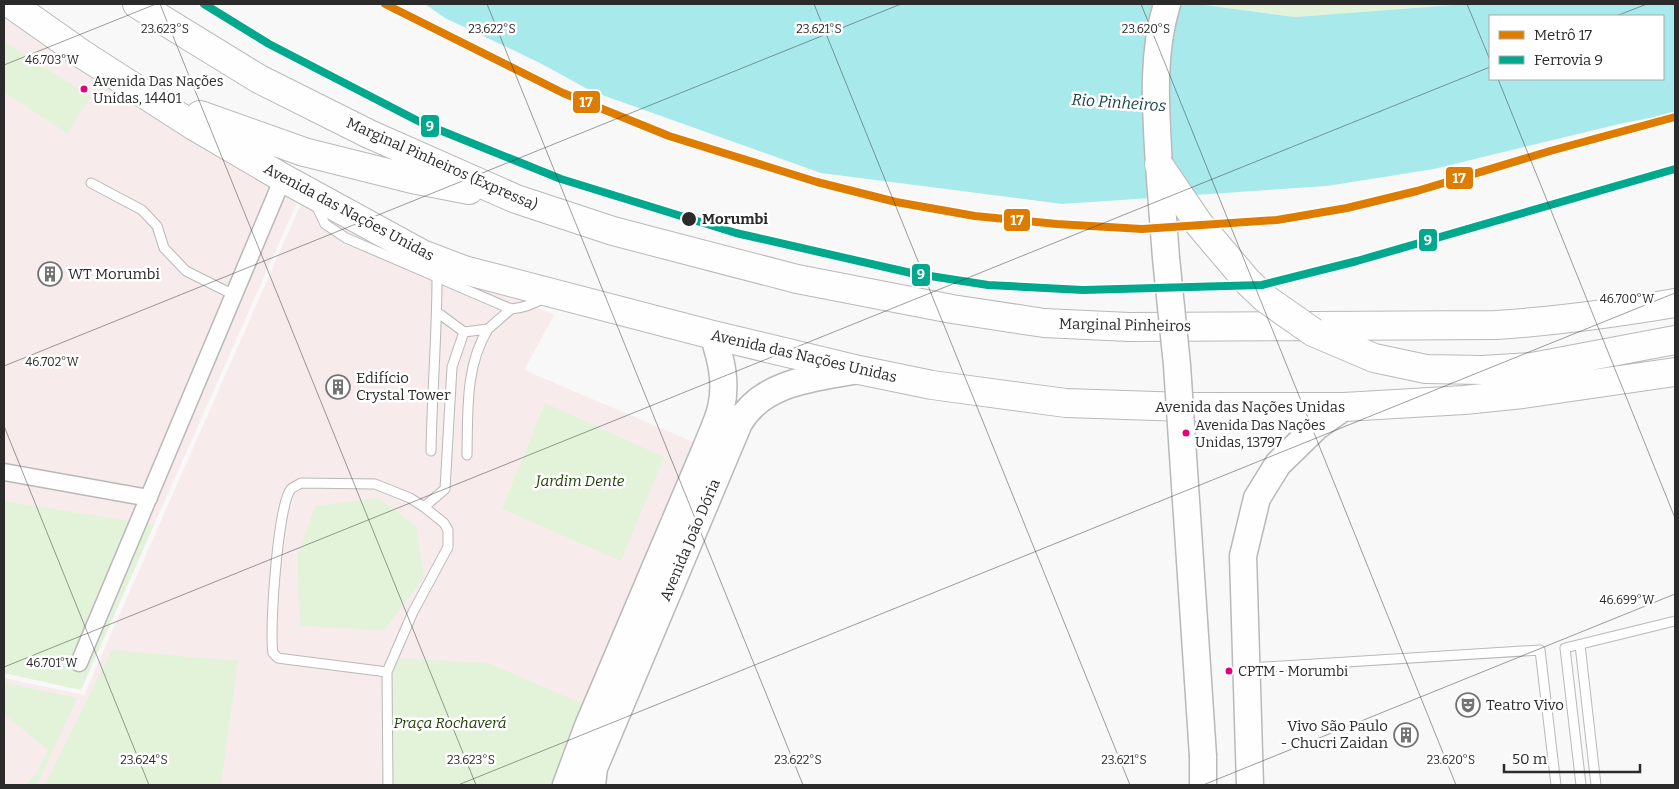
<svg xmlns="http://www.w3.org/2000/svg" width="1679" height="789" font-family="Bitter,serif">
	<style>
		.commercial { fill: #f7ebeb }
		.green { fill: #e3f3da }
		.water { fill: #a8eaeb; fill-rule: evenodd }
		.lines { fill: none; stroke-linecap: round; stroke-linejoin: round }
		.lane-casing { stroke: #b9b9b9; stroke-width: 11 }
		.street-casing { stroke: #b9b9b9; stroke-width: 19 }
		.primary-casing { stroke: #b9b9b9; stroke-width: 29 }
		.highway-casing { stroke: #b9b9b9; stroke-width: 30 }
		.lane { stroke: #fefefe; stroke-width: 9 }
		.street { stroke: #fefefe; stroke-width: 16 }
		.primary { stroke: #fefefe; stroke-width: 26 }
		.highway { stroke: #fefefe; stroke-width: 28 }
		.primary-bridge-casing { stroke: #b9b9b9; stroke-width: 29; stroke-linecap: butt }
		.highway-bridge-casing { stroke: #b9b9b9; stroke-width: 30; stroke-linecap: butt }
		.primary-bridge { stroke: #fefefe; stroke-width: 26 }
		.highway-bridge { stroke: #fefefe; stroke-width: 28 }
		.rail-1-casing { stroke: #fff; stroke-width: 11 }
		.rail-1 { stroke: #00a88e; stroke-width: 8 }
		.metro-1-casing { stroke: #fff; stroke-width: 11 }
		.metro-1 { stroke: #de7c00; stroke-width: 8 }
		.ticks { fill: none; stroke: #2b2b2c; stroke-width: 1; stroke-opacity: 0.45 }
		.bus-dot { fill: #e5007d; stroke: #fff; stroke-width: 2 }
		.stop-dot { fill: #2b2b2c; stroke: #fff; stroke-width: 2 }
		.labels { text-anchor: middle; stroke-width: 5; stroke-linejoin: round; paint-order: stroke }
		.bus-label { font-size: 14px; fill: #2b2b2c; stroke: #fff; text-anchor: start }
		.street-label { font-size: 15px; fill: #2b2b2c; stroke: #fff }
		.stop-label { font-size: 15px; font-weight: bold; fill: #2b2b2c; stroke: #fff; text-anchor: start }
		.poi-label { font-size: 15px; fill: #2b2b2c; stroke: #fff; text-anchor: start }
		.park-label { font-size: 15px; font-style: italic; fill: #1b3d00; stroke: #fff }
		.water-label { font-size: 16px; font-style: italic; fill: #174344; stroke: #fff }
		.ticks-label { font-size: 12px; text-anchor: middle; fill: #2b2b2c; stroke: #fff; stroke-width: 5; stroke-linejoin: round; paint-order: stroke }
		.line-badge { stroke: #fff; stroke-width: 2 }
		.badge-label { font-size: 14px; text-anchor: middle; font-weight: bold; fill: #fff }
	</style>
	<rect width="100%" height="100%" fill="#f8f8f8"/>
	<!-- commercial -->
	<path class="commercial" d="M4,18L297,202L81,690L4,673Z
		M301,204L554,315L524,370L705,447L567,785H4V678L84,695Z"/>
	<!-- green -->
	<path class="green" d="M1197,4H1466L1295,17Z
		M4,41L91,97L67,133L4,92Z
		M545,403L664,457L621,561L502,509Z
		M378,498L416,526L424,578L384,630L300,626L297,557L315,506Z
		M4,501L154,525L81,690L4,673Z
		M112,650L238,661L221,785H45Z
		M391,658L488,663L585,705L554,785H382Z
		M4,683L77,698L37,785H26L37,772L48,750L4,714Z"/>
	<!-- water -->
	<path class="water" d="M425,4H1197L1295,17L1466,4H1675V113L1619,124L1434,169L1327,186L1062,204L821,173L591,91L540,63L445,18ZM1490,16H1663V79H1490Z"/>
	<g class="lines">
		<!-- lane casing -->
		<g class="lane-casing">
			<path id="lane" d="M91,183L142,210L157,226L164,248L186,271L234,295
				M315,203L325,224L346,238L511,309C524,308 534,304 545,297
				M437,312L464,332L488,329L511,309
				M431,451C432,393 437,335 437,278
				M467,455C468,412 465,366 488,329
				M424,507L445,489L452,367L464,332
				M1580,645L1596,785
				M1249,668L1540,650L1556,785
				M387,672L285,659L278,658L273,653C269,631 278,503 291,489C293,487 298,485 301,483L375,484L410,498L424,507L444,523L448,530V547L413,612L387,672L388,785
				M1581,785L1565,648L1675,621"/>
		</g>
		<!-- street casing -->
		<g class="street-casing">
			<path id="street" d="M4,472L149,498
				M79,663L283,178"/>
		</g>
		<!-- primary casing -->
		<g class="primary-casing">
			<path id="primary" d="M1159,165C1156,111 1151,56 1167,4
				M566,785L588,726L706,448C711,435 718,421 721,408C727,382 721,359 713,335
				M592,785L594,768L739,423C763,381 816,378 859,370
				M1203,785V756
				M1250,785L1243,556L1257,498L1278,464L1316,427L1344,407"/>
		</g>
		<!-- highway casing -->
		<g class="highway-casing">
			<path id="highway" d="M11,4L82,54L194,126L283,178L422,254L464,270L713,335L859,370L932,385L1066,403L1185,407H1344L1464,400L1523,394L1675,372
				M137,4L259,79L369,134L516,199L613,231L797,279L952,309L1044,323L1129,327L1496,325C1557,321 1616,313 1675,303
				M200,115L304,152L412,179L469,190
				M1313,332L1374,358L1426,369L1483,370L1532,367L1675,340"/>
		</g>
		<!-- lane -->
		<use href="#lane" class="lane"/>
		<!-- street -->
		<use href="#street" class="street"/>
		<!-- primary -->
		<use href="#primary" class="primary"/>
		<!-- highway -->
		<use href="#highway" class="highway"/>
		<!-- primary-bridge casing -->
		<g class="primary-bridge-casing">
			<path id="primary-bridge" d="M1159,165L1166,258L1177,365L1203,756"/>
		</g>
		<!-- highway-bridge casing -->
		<g class="highway-bridge-casing">
			<path id="highway-bridge" d="M1159,165L1199,224L1248,282L1266,299L1313,332"/>
		</g>
		<!-- primary-bridge -->
		<use href="#primary-bridge" class="primary-bridge"/>
		<!-- highway-bridge -->
		<use href="#highway-bridge" class="highway-bridge"/>
		<!-- rail-1 casing -->
		<g class="rail-1-casing">
			<path id="rail-1" d="M204,4L269,44L422,123L561,179L736,233L911,273L988,285L1083,290L1262,285L1357,261L1675,169"/>
		</g>
		<!-- rail-1 -->
		<use href="#rail-1" class="rail-1"/>
		<!-- metro-1 casing -->
		<g class="metro-1-casing">
			<path id="metro-1" d="M385,4L563,93L669,136L817,182L896,202L975,216L1057,224L1142,229L1277,220L1347,208L1417,191L1550,151L1675,117"/>
		</g>
		<!-- metro-1 -->
		<use href="#metro-1" class="metro-1"/>
	</g>
	<!-- ticks -->
	<path class="ticks" d="M160,4L476,785M487,4L803,785M814,4L1130,785M1141,4L1456,785M1467,4L1490,60M1616,16L1647,4M4,65L156,4M1498,79L1675,518M4,366L901,4M4,426L149,785M4,667L1490,67M458,785L1675,293M1203,785L1675,594"/>
	<!-- icons -->
	<defs>
		<g id="building-ring" transform="scale(1.25)"><circle r="9.5" fill="#fff" stroke="#737373" stroke-width="1.5"/><path d="M-4-6H4V6H1V3H-1V6H-4ZM-2.5-4.3h1.7v1.8h-1.7ZM.8-4.3h1.7v1.8H.8ZM-2.5-1h1.7V.8h-1.7ZM.8-1h1.7V.8H.8Z" fill="#737373"/></g>
		<g id="theatre-ring" transform="scale(1.25)"><circle r="9.5" fill="#fff" stroke="#737373" stroke-width="1.5"/><path d="M-5-5.5Q0-4 5-5.5V0Q5 5 0 6Q-5 5-5 0ZM-3.3-2.5H-1v1.5H-3.3ZM1-2.5H3.3v1.5H1ZM-2.8 1Q0 5.5 2.8 1Z" fill="#737373"/></g>
	</defs>
	<g fill-rule="evenodd">
		<use href="#building-ring" x="50" y="274"/>
		<use href="#building-ring" x="338" y="387"/>
		<use href="#theatre-ring" x="1468" y="705"/>
		<use href="#building-ring" x="1406" y="735"/>
	</g>
	<!-- markers -->
	<g class="bus-dot">
		<circle cx="84" cy="89" r="4.5"/>
		<circle cx="1186" cy="433" r="4.5"/>
		<circle cx="1229" cy="671" r="4.5"/>
	</g>
	<circle class="stop-dot" cx="689" cy="219" r="8"/>
	<g class="labels">
		<!-- bus labels -->
		<g class="bus-label">
			<text x="93" y="86">Avenida Das Nações<tspan x="93" dy="17">Unidas, 14401</tspan></text>
			<text x="1195" y="430">Avenida Das Nações<tspan x="1195" dy="17">Unidas, 13797</tspan></text>
			<text x="1238" y="676">CPTM - Morumbi</text>
		</g>
		<!-- street labels -->
		<g class="street-label">
			<text transform="translate(442 164) rotate(24)" y="5">Marginal Pinheiros (Expressa)</text>
			<text transform="translate(349 212) rotate(28)" y="5">Avenida das Nações Unidas</text>
			<text transform="translate(1125 325) rotate(1)" y="5">Marginal Pinheiros</text>
			<text transform="translate(804 356) rotate(13)" y="5">Avenida das Nações Unidas</text>
			<text x="1250" y="412">Avenida das Nações Unidas</text>
			<text transform="translate(690 540) rotate(-67)" y="5">Avenida João Dória</text>
		</g>
		<!-- stop labels -->
		<g class="stop-label">
			<text x="702" y="224">Morumbi</text>
		</g>
		<!-- poi labels -->
		<g class="poi-label">
			<text x="68" y="279">WT Morumbi</text>
			<text x="356" y="383">Edifício<tspan x="356" dy="17">Crystal Tower</tspan></text>
			<text x="1486" y="710">Teatro Vivo</text>
			<text x="1388" y="731" text-anchor="end">Vivo São Paulo<tspan x="1388" dy="17">- Chucri Zaidan</tspan></text>
		</g>
		<!-- park labels -->
		<g class="park-label">
			<text x="580" y="486">Jardim Dente</text>
			<text x="450" y="728">Praça Rochaverá</text>
		</g>
		<!-- water labels -->
		<g class="water-label">
			<text transform="translate(1119 102) rotate(4)" y="6">Rio Pinheiros</text>
		</g>
	</g>
	<g class="ticks-label">
		<text x="165" y="33">23.623°S</text>
		<text x="492" y="33">23.622°S</text>
		<text x="819" y="33">23.621°S</text>
		<text x="1146" y="33">23.620°S</text>
		<text x="52" y="64">46.703°W</text>
		<text x="1627" y="303">46.700°W</text>
		<text x="52" y="366">46.702°W</text>
		<text x="1627" y="604">46.699°W</text>
		<text x="52" y="667">46.701°W</text>
		<text x="144" y="764">23.624°S</text>
		<text x="471" y="764">23.623°S</text>
		<text x="798" y="764">23.622°S</text>
		<text x="1124" y="764">23.621°S</text>
		<text x="1451" y="764">23.620°S</text>
	</g>
	<g class="line-badge">
		<rect x="572" y="90" width="29" height="24" rx="5" fill="#de7c00"/>
		<rect x="420" y="114" width="20" height="24" rx="5" fill="#00a88e"/>
		<rect x="1445" y="166" width="29" height="24" rx="5" fill="#de7c00"/>
		<rect x="1003" y="208" width="28" height="24" rx="5" fill="#de7c00"/>
		<rect x="1418" y="228" width="20" height="24" rx="5" fill="#00a88e"/>
		<rect x="911" y="263" width="20" height="24" rx="5" fill="#00a88e"/>
	</g>
	<g class="badge-label">
		<text x="586" y="107">17</text>
		<text x="430" y="131">9</text>
		<text x="1459" y="183">17</text>
		<text x="1017" y="225">17</text>
		<text x="1428" y="245">9</text>
		<text x="921" y="279">9</text>
	</g>
	<!-- border -->
	<rect width="1679" height="789" fill="none" stroke="#2b2b2c" stroke-width="10"/>
	<!-- legend -->
	<rect x="1489" y="15" width="175" height="65" fill="#ffffff" stroke="#aaaaab"/>
	<rect x="1499" y="31" width="25" height="8" fill="#de7c00" stroke="#aaaaab"/>
	<text x="1534" y="40" font-size="15" fill="#2b2b2c">Metrô 17</text>
	<rect x="1499" y="56" width="25" height="8" fill="#00a88e" stroke="#aaaaab"/>
	<text x="1534" y="65" font-size="15" fill="#2b2b2c">Ferrovia 9</text>
	<!-- scale -->
	<path d="M1504 764v8h136v-8" fill="none" stroke="#2b2b2c" stroke-width="2.5"/>
	<text x="1512" y="764" font-size="15" fill="#2b2b2c" stroke="#ffffff" stroke-width="4" paint-order="stroke">50 m</text>
</svg>
